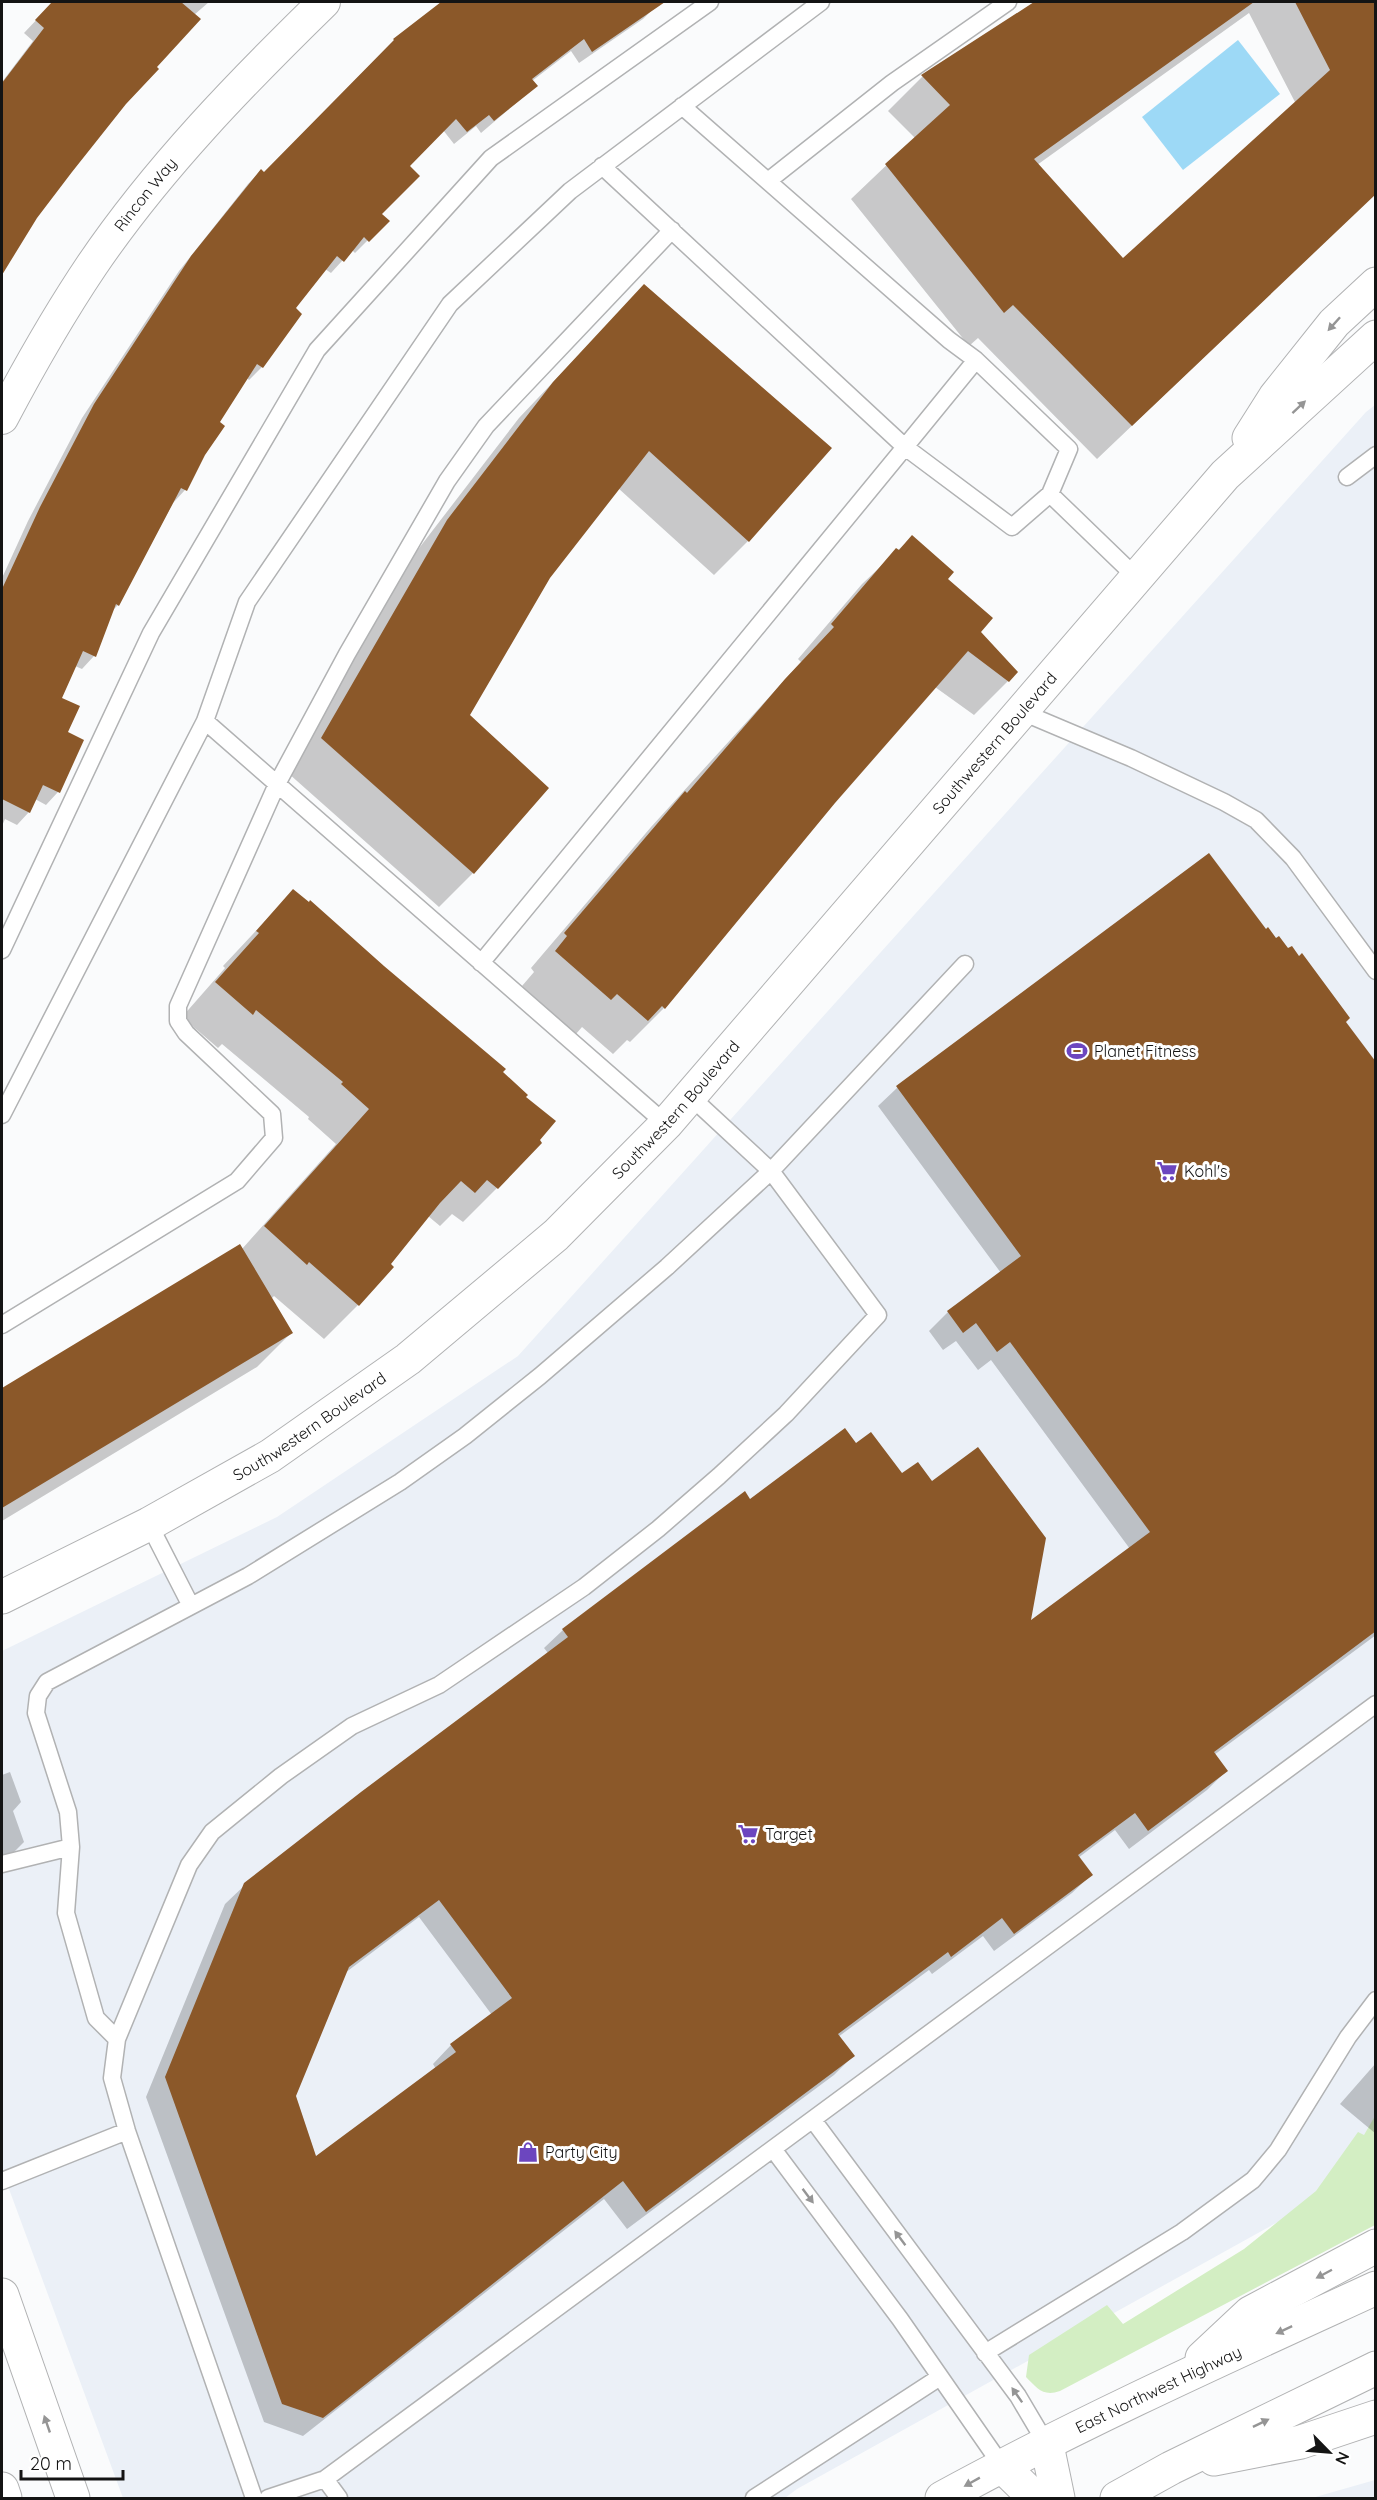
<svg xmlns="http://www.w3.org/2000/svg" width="1377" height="2500" font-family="Quicksand,sans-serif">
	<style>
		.built { fill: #ebf0f7 }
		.green { fill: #d3eec3 }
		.water { fill: #9dd9f6 }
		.shadow { fill: #0003; fill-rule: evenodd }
		.building { fill: #8b5829; fill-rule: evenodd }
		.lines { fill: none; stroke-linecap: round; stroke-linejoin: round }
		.lane-casing { stroke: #b1b2b3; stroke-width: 19 }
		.street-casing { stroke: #b1b2b3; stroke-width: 34 }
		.secondary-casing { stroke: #b1b2b3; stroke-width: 35 }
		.primary-casing { stroke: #b1b2b3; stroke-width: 35 }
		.lane { stroke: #fff; stroke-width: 16 }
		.street { stroke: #fff; stroke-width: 32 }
		.secondary { stroke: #fff; stroke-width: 33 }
		.primary { stroke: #fff; stroke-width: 33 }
		.oneway { fill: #959595 }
		.labels { text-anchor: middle; stroke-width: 6; stroke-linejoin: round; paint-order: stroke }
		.street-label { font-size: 16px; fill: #141414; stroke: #fff }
		.poi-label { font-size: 16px; fill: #141414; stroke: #fff; text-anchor: start }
	</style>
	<rect width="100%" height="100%" fill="#fafbfc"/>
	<!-- built -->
	<path class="built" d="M1375,405V2168L797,2489L785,2498H123L2,2170V1651L277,1517L518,1356L1366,412Z
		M1375,2480V2498H1312Z"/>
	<!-- green -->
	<path class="green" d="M1375,2116V2225L1060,2391C1043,2397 1037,2388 1026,2377L1029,2355L1107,2305L1123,2324L1244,2249L1316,2191L1358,2132L1364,2135Z"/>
	<!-- water -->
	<path class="water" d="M1238,40L1280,94L1183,170L1142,117Z"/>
	<!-- shadow -->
	<path class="shadow" d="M66,2H209L194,15L36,217L2,271V82L33,41L24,33L41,15L59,8Z
		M443,2H652L655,7L643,19L579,63L571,51L532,81L536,86L481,133L476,126L454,144L443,130L408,166L380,214L387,221L355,253L352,250L331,273L325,269L294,308L300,314L262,367L249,380L247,378L217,423L185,490L173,503L118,605L113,610L94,656L82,669L75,666L60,699L66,733L58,792L46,805L35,799L29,812L17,825L5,819L2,826V578L28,521L82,418L179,271L248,184L261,171L264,174L394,40Z
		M1037,2H1376V193L1097,459L978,338L969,346L851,199L915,138L888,111L922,77ZM1249,13L1296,104L1123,260L1037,165Z
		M644,286L748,541L714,575L618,488L549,577L468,715L473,873L439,907L288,773L413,556L519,418Z
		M912,537L946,579L1008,681L974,715L935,687L834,802L664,1008L630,1042L627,1040L613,1054L582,1027L576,1034L522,986L534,972L531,968L651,827L801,662L798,659L862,584Z
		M1209,855L1265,932L1344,1022L1376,1064V1635L1214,1755L1226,1771L1207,1790L1129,1849L1115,1830L1078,1858L1091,1875L1072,1893L994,1951L983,1936L932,1974L929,1970L838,2037L853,2056L834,2075L627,2229L604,2199L303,2436L264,2422L146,2097L225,1904L245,1885L548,1653L544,1648L563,1630L750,1501L856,1445L902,1475L1029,1624L1130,1549L991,1360L978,1370L956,1341L943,1350L929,1331L948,1312L1001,1273L878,1106L897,1088ZM419,1917L492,2015L451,2045L433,2064L436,2069L316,2158L295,2096L345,1973Z
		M293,891L501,1072L497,1188L463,1222L452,1214L440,1226L428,1216L358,1305L324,1339L274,1296L271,1299L291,1333L257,1367L2,1521V1389L240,1246L242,1249L336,1144L308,1119L309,1117L222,1044L218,1048L182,1017L225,968L223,966Z
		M10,1772L21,1802L13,1811L24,1842L2,1864V1775Z
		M1376,2063V2134L1340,2104Z"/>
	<!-- building -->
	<path class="building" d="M52,2H181L201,19L157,67L159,69L126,104L72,172L37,218L2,275V83L44,28L35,20Z
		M441,2H665L592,52L584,39L532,79L538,86L494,121L489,115L467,132L456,119L410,166L420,176L382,214L390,221L369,242L364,237L344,262L337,256L296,308L302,314L263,368L257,364L220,422L225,426L205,455L187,491L181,488L119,606L116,604L96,657L83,651L62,698L80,706L68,732L84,740L60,793L43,785L30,813L2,799V589L40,507L94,404L191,256L261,169L264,172L394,40L393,39Z
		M1034,2H1254L1034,159L1123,258L1330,70L1295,2H1376V194L1132,426L1013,305L1004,313L885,164L950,105L921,75Z
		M644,284L832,448L749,542L649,451L550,578L470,715L549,788L474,874L321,738L447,520L553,382Z
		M912,535L954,572L948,579L993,618L981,632L1018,672L1009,682L968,651L835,803L665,1009L662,1006L648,1021L617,994L611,1000L555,951L567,936L564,933L685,791L687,793L785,679L834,627L831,624L896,548L899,550Z
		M1209,853L1266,929L1268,927L1276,938L1279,936L1288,948L1292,946L1299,956L1302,953L1350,1018L1346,1022L1376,1062V1631L1214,1752L1228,1771L1148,1831L1135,1813L1078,1855L1093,1875L1014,1934L1002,1918L951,1957L948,1952L838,2034L855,2056L646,2212L623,2181L323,2418L282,2404L165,2077L244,1883L361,1792L568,1637L562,1629L745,1491L750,1499L845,1428L856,1443L871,1432L902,1473L918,1462L932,1481L978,1447L1046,1538L1031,1620L1150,1532L1010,1342L997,1352L976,1323L963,1333L947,1311L1021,1256L896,1086ZM439,1900L512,1998L450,2044L456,2052L316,2156L296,2096L349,1967Z
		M293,889L309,902L310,900L384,966L506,1069L503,1072L528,1095L526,1097L556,1121L540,1140L542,1143L498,1189L487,1180L475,1193L461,1181L440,1203L391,1264L394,1267L359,1306L309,1262L307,1265L264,1226L369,1109L341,1084L343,1082L256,1010L253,1015L215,982L259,933L256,931Z
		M240,1244L293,1333L2,1508V1388Z"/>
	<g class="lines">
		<!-- lane casing -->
		<g class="lane-casing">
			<path id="lane" d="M682,106L949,340L976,360
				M768,181L892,83L1008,2
				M976,360L1069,449L1050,494L1012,527L905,447Z
				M1347,477L1376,455
				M1050,494L1137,578
				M1022,712L1131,758L1224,802L1256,820L1293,858L1376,971
				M2,950L151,633L317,350L491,158L710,2
				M481,963L905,447L602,166
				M2,1115L205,721
				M666,1124L205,721L247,602L450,304L570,191L821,2
				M2,1325L237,1181L274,1138L272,1114L186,1033L178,1021V1006L277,784L347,654L447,481L486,426L672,230
				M149,1524L191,1606
				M2,1864L71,1847
				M117,2039L96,2018L66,1913L71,1847L68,1812L36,1713L38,1696L47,1682L248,1576L400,1482L465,1436L540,1376L667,1267L771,1171L965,964
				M813,2120L1018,2396L1047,2445
				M773,2149L900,2319L1002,2466
				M2,2181L127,2131
				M985,2353L1182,2232L1253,2180L1278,2150L1348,2037L1376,2000
				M325,2479L339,2498
				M254,2498L127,2131L112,2078L117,2039L189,1865L212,1832L281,1776L352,1726L439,1685L584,1587L658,1529L719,1476L786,1414L878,1315L771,1171L690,1096
				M268,2498L325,2479L1376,1704
				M754,2498L940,2377"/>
		</g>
		<!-- street casing -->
		<g class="street-casing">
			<g id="street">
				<path id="s1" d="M2,418C30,365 59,314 92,265C158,168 241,83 324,2"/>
			</g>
		</g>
		<!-- secondary casing -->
		<g class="secondary-casing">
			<g id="secondary">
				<path d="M1249,438L1275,397L1334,323L1376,284"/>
				<path id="s2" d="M2,1597L149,1524L270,1456L408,1359L556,1235L666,1124L1225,475L1376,337"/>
				<path d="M2,2295L73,2498"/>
				<path d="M2,2489L5,2498"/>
			</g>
		</g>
		<!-- primary casing -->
		<g class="primary-casing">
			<g id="primary">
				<path d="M1202,2358L1250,2313L1376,2246"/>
				<path d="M1047,2445L1058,2498"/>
				<path d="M1214,2459L1301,2442L1376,2417"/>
				<path d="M1002,2466L1035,2498"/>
				<path id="s3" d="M942,2498C1083,2421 1230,2355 1376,2288"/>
				<path d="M1117,2498L1171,2468L1376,2368"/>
			</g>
		</g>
		<!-- lane -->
		<use href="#lane" class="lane"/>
		<!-- street -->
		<use href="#street" class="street"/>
		<!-- secondary -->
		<use href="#secondary" class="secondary"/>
		<!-- primary -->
		<use href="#primary" class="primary"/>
	</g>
	<!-- one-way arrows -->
	<defs><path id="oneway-solid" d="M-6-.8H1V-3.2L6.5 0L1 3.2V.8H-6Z" transform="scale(1.5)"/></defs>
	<g class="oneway">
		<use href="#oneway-solid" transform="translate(1334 324) rotate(132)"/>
		<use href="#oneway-solid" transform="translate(1299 407) rotate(-43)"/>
		<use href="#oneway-solid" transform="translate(808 2196) rotate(53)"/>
		<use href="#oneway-solid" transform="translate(900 2238) rotate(-127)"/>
		<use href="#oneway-solid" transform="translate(1324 2274) rotate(152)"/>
		<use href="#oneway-solid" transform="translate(1284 2330) rotate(155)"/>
		<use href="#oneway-solid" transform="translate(1017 2395) rotate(-125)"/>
		<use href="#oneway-solid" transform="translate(1261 2423) rotate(-26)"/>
		<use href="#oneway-solid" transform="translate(47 2424) rotate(-109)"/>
		<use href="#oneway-solid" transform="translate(972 2482) rotate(151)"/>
	</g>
	<!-- icons -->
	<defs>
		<g id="stadium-bare" transform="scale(1.62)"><path d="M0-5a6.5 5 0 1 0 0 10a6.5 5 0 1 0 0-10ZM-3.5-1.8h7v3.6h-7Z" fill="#6c46bf" stroke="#fff" stroke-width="2.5" paint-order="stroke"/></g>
		<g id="supermarket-bare" transform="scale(1.62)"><path d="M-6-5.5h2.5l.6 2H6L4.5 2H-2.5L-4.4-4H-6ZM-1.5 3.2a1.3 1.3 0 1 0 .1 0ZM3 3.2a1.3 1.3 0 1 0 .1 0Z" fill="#6c46bf" stroke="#fff" stroke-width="2.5" paint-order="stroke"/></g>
		<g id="shop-bare" transform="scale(1.62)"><path d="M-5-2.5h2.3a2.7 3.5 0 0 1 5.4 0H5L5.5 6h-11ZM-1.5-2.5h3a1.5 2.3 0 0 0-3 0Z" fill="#6c46bf" stroke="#fff" stroke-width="2.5" paint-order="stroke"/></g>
	</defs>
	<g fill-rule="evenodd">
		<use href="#stadium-bare" x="1077" y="1051"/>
		<use href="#supermarket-bare" x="1167" y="1171"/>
		<use href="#supermarket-bare" x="748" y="1834"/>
		<use href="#shop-bare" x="528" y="2152"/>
	</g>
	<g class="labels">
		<!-- street labels -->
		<g class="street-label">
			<text dy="6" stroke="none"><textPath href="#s1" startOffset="266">Rincon Way</textPath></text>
			<text dy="6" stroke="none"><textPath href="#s2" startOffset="1324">Southwestern Boulevard</textPath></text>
			<text dy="6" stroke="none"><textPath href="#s2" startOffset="838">Southwestern Boulevard</textPath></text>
			<text dy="6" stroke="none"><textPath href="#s2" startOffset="352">Southwestern Boulevard</textPath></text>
			<text dy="6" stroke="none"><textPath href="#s3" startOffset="242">East Northwest Highway</textPath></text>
		</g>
		<!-- poi labels -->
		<g class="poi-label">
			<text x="1094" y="1057">Planet Fitness</text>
			<text x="1184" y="1177">Kohl's</text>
			<text x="765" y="1840">Target</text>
			<text x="545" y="2158">Party City</text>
		</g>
	</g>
	<!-- border -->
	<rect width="1377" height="2500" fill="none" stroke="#141414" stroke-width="6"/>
	<!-- north arrow -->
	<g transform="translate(1329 2452) rotate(115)" stroke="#ffffff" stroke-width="4.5" paint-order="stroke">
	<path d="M0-4.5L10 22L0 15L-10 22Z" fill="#141414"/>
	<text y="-9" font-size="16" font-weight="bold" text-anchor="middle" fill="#141414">N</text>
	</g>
	<!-- scale -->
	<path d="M21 2470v9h102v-9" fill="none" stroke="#141414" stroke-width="3"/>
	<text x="30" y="2470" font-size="18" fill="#141414" stroke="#ffffff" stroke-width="4.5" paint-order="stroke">20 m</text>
</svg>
